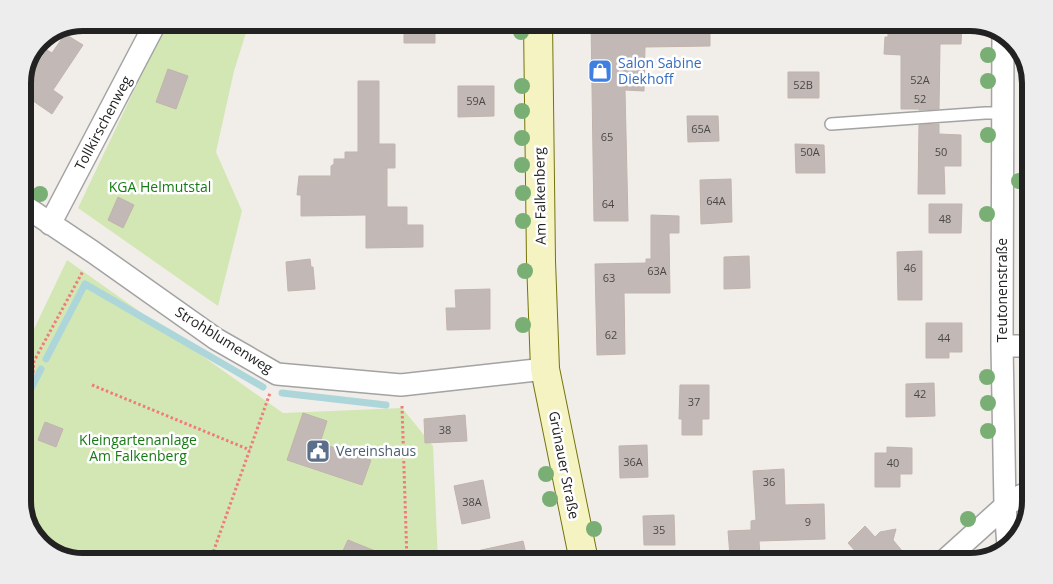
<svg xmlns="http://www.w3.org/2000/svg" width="1053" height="584" font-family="'Open Sans',sans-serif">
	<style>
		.grass { fill: #d2e7b3 }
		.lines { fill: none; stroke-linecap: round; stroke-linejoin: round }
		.stream { stroke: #add6db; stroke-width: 7 }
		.building { fill: #c2b9b6; stroke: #c2b3ac }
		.lane-casing { stroke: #a3a3a3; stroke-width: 14 }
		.street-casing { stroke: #a3a3a3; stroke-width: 24 }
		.secondary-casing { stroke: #74740d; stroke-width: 30 }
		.path { stroke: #f17b7c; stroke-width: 3; stroke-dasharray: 2.5 2.5; stroke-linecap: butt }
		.lane { stroke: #fff; stroke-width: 11 }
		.street { stroke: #fff; stroke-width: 21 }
		.secondary { stroke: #f6f3c2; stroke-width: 28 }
		.tree { fill: #79af74 }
		.labels { text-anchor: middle; stroke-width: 5; stroke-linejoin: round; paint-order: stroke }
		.number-label { font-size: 11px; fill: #4a4847 }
		.shop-label { font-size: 14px; fill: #366cbe; stroke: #fff; text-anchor: start }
		.street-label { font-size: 14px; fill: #222; stroke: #fff }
		.park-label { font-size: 14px; fill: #177b14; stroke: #fff }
		.service-label { font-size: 14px; fill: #4e5e75; stroke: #fff; text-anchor: start }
		.rim { fill: none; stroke: #222; stroke-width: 6 }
	</style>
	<rect width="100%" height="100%" fill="#f1eee9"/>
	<!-- grass -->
	<path class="grass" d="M166,23H249L234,71L216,152L242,211L218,306L78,208Z
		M67,260L283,413L402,408L433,446L438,561H83L53,553L33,534L23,504V352Z"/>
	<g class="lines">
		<!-- stream -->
		<path class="stream" d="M46,359L85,284L263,387
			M282,393L386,405
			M23,404L41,369"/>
	</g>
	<!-- building -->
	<path class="building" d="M404,22H435V43H404Z
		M591,22H634V28H710V46L645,47L644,91L625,90L628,221H594Z
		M888,22H962L961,44H940L939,109L919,110V109H901V55L884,54L885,37H888Z
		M65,34L83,45L53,90L63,97L52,114L23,94V86L47,50L52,53Z
		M168,69L188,76L176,109L156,102Z
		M788,72H819V98H788Z
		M358,81H379V144H395V168H387V207H407V225H423V247L366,248V215L301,216V195H297L299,176H331V166L334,164V159H345V152H358Z
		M458,86H494V116L458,117Z
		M687,116H718L719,141L688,142Z
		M939,124V134L961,135V166H944L945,194H918L919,125Z
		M795,144L824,145L825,173H796Z
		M731,179L732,222L701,224L700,180Z
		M118,197L134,205L123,228L108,220Z
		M929,204H962L961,233H929Z
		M651,215L679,216V233H669L670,293H624L625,354L597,355L595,264L646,263V259H651Z
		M922,251V300H898L897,252Z
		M749,256L750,288L724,289V257Z
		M310,259L311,267H313L315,289L288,291L286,262Z
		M490,289V329L447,330L446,308H456L455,290Z
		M926,323H962V352H949V358H926Z
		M934,383L935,416L906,417V384Z
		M680,385H709V419H702V435H682V419H679Z
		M303,413L327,421L320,443L371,460L362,485L287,460Z
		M465,415L467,441L425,443L424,419Z
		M45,422L63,429L56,447L38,440Z
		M647,445L648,477L620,478L619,446Z
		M887,447L912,448V474H900V487H875V453H887Z
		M784,469L785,505L824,504L825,539L759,541L760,555L730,556L728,531L751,530V521L756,520L753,471Z
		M483,480L490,518L462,524L454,486Z
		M674,515L675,545H644L643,516Z
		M865,526L875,537L880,532L896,529L893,540L903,552L893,562H865L848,543Z
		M348,540L400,561V562H351L340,557Z
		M523,541L528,562H464L463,554Z"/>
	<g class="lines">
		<!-- lane casing -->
		<g class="lane-casing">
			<path id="lane" d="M831,124L985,113H1003"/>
		</g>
		<!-- street casing -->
		<g class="street-casing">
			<path id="street" d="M1003,34L1002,346L1005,506L1008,546
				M23,205L93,252L216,339L277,374L401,385L545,369
				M50,224L156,22
				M1002,346H1030
				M944,561L1005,506L1022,495H1030"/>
		</g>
		<!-- secondary casing -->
		<g class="secondary-casing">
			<path id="secondary" d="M538,22L541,261L545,369L584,561"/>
		</g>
		<!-- path -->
		<path class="path" d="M92,385L250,450
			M23,390L33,373L34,361L83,271
			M402,406L407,561
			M210,561L270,393"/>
		<!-- lane -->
		<use href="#lane" class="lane"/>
		<!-- street -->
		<use href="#street" class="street"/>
		<!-- secondary -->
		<use href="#secondary" class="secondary"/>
	</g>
	<!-- trees -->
	<g class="tree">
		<circle cx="521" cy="32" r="8"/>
		<circle cx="988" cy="55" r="8"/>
		<circle cx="988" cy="81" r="8"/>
		<circle cx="522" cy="86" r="8"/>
		<circle cx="522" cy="111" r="8"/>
		<circle cx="988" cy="135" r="8"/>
		<circle cx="522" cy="138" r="8"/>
		<circle cx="522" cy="165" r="8"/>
		<circle cx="1019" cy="181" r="8"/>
		<circle cx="523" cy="193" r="8"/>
		<circle cx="40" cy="194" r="8"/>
		<circle cx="987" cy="214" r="8"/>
		<circle cx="523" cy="221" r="8"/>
		<circle cx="525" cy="271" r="8"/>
		<circle cx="523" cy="325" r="8"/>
		<circle cx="987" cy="377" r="8"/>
		<circle cx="988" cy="403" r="8"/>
		<circle cx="988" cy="431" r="8"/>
		<circle cx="546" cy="474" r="8"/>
		<circle cx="550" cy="499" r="8"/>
		<circle cx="968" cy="519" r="8"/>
		<circle cx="594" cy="529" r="8"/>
	</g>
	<!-- icons -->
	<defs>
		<g id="shop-square" transform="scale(1.25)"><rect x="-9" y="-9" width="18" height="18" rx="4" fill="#3f7fe0" stroke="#fff"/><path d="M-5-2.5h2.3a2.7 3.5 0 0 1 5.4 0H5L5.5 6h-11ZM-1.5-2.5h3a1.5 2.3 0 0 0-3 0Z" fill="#fff"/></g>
		<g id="civic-square" transform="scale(1.25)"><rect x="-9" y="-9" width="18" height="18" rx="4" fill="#5c6f8a" stroke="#fff"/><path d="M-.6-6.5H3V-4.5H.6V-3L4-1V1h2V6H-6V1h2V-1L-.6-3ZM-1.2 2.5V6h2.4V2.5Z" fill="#fff"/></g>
	</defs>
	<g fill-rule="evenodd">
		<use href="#shop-square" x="600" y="71"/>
		<use href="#civic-square" x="318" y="451"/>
	</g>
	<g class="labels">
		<!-- number labels -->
		<g class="number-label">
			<text x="920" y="84">52A</text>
			<text x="803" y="89">52B</text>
			<text x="920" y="103">52</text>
			<text x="476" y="105">59A</text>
			<text x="701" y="133">65A</text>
			<text x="607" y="141">65</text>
			<text x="810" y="156">50A</text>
			<text x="941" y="156">50</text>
			<text x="716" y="205">64A</text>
			<text x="608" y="208">64</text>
			<text x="945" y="223">48</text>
			<text x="910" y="272">46</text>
			<text x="657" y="275">63A</text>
			<text x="609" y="282">63</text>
			<text x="611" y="339">62</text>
			<text x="944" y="342">44</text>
			<text x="920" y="398">42</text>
			<text x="694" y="406">37</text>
			<text x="445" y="434">38</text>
			<text x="633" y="466">36A</text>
			<text x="893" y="467">40</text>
			<text x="769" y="486">36</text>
			<text x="472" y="506">38A</text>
			<text x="808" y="526">9</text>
			<text x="659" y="534">35</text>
		</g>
		<!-- shop labels -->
		<g class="shop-label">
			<text x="618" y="68">Salon Sabine<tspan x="618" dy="16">Diekhoff</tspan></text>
		</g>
		<!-- street labels -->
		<g class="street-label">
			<text transform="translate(103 123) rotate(-62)" y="5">Tollkirschenweg</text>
			<text transform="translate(540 196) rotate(-91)" y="5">Am Falkenberg</text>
			<text transform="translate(1002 290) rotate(-90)" y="5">Teutonenstraße</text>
			<text transform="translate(224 340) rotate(32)" y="5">Strohblumenweg</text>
			<text transform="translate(564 465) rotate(79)" y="5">Grünauer Straße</text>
		</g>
		<!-- park labels -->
		<g class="park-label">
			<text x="160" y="192">KGA Helmutstal</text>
			<text x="138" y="445">Kleingartenanlage<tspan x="138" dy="16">Am Falkenberg</tspan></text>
		</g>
		<!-- service labels -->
		<g class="service-label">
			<text x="336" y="456">Vereinshaus</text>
		</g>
	</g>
	<!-- crop -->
	<path d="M0 0H1053V584H0ZM83 31H970A52 52 0 0 1 1022 83V501A52 52 0 0 1 970 553H83A52 52 0 0 1 31 501V83A52 52 0 0 1 83 31Z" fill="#ededed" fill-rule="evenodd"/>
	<path class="rim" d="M83 31H970A52 52 0 0 1 1022 83V501A52 52 0 0 1 970 553H83A52 52 0 0 1 31 501V83A52 52 0 0 1 83 31Z"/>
</svg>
